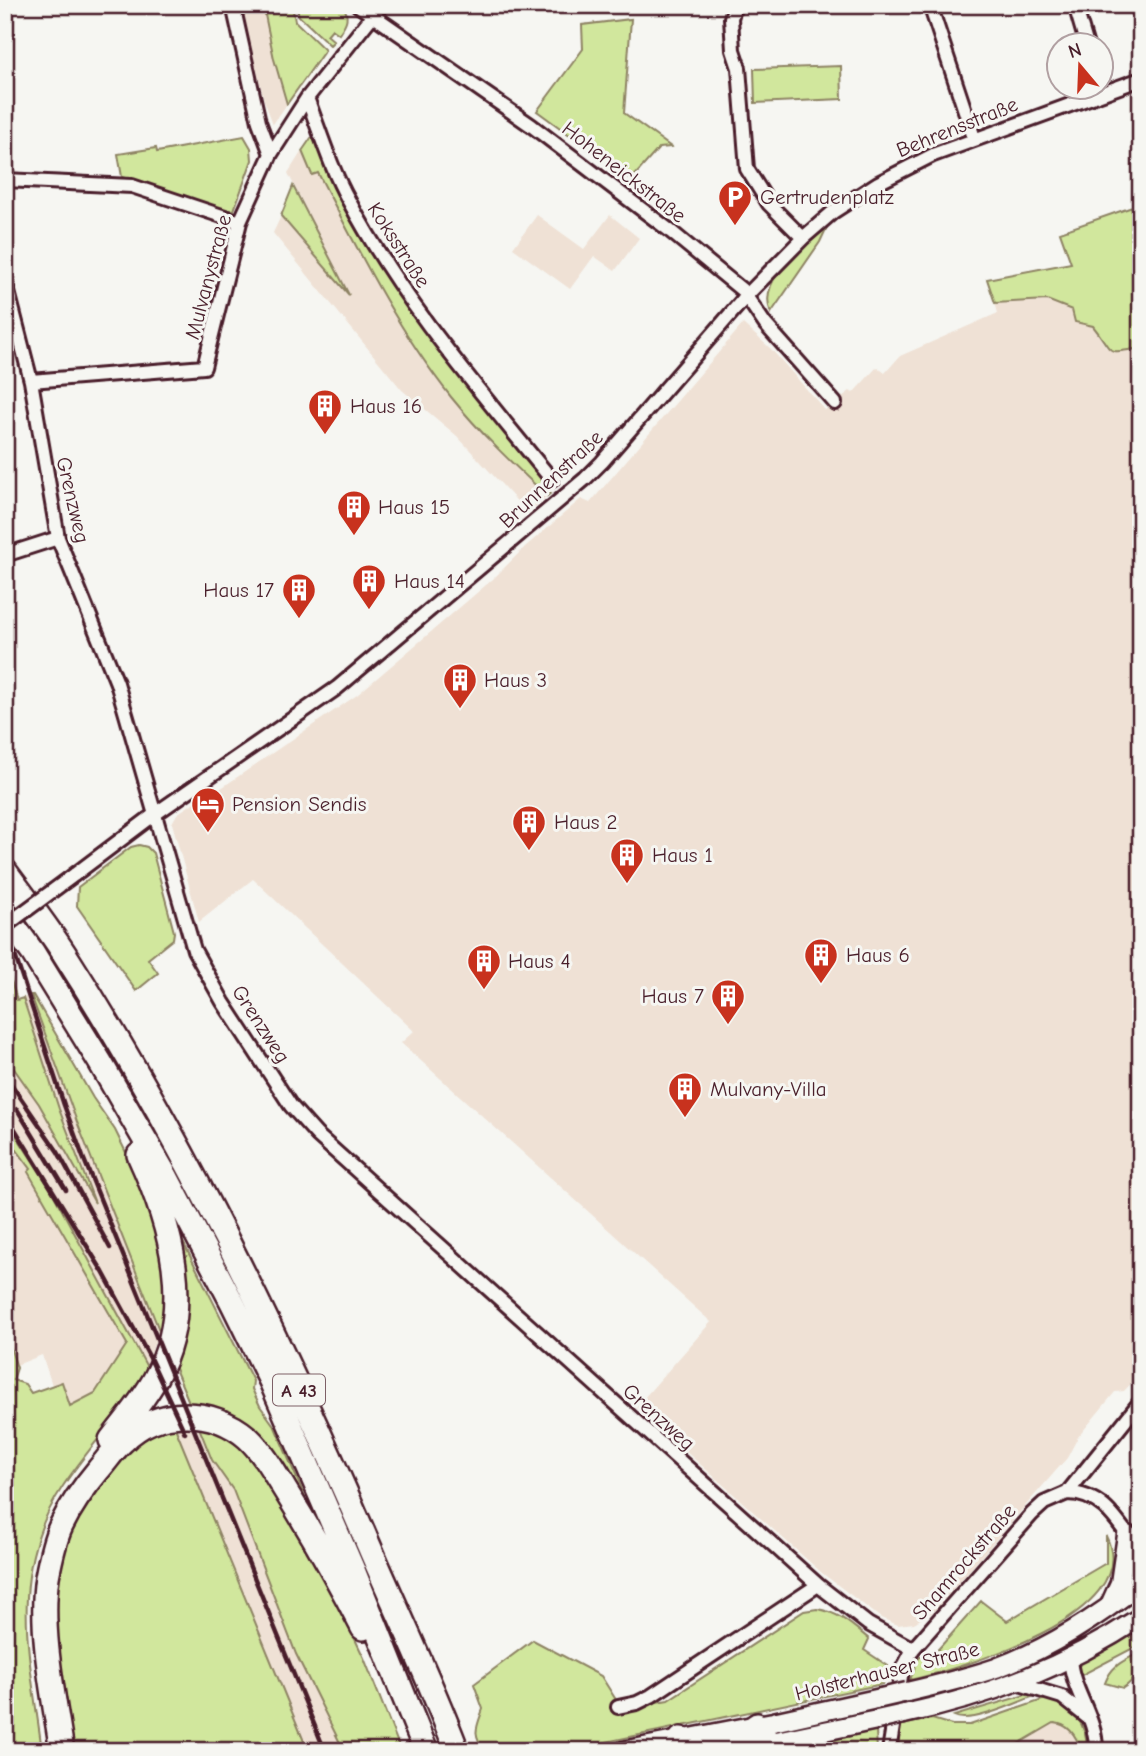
<svg xmlns="http://www.w3.org/2000/svg" width="1146" height="1756" font-family="'Comic Neue',sans-serif">
	<style>
		.built { fill: #efe1d5 }
		.green { fill: #d1e79d; stroke: #8e8364; stroke-width: 2 }
		.lines { fill: none; stroke-linecap: round; stroke-linejoin: round }
		.minor-casing { stroke: #4a1f2b; stroke-width: 18 }
		.secondary-casing { stroke: #4a1f2b; stroke-width: 23 }
		.motorway-casing { stroke: #4a1f2b; stroke-width: 28 }
		.minor { stroke: #f6f6f2; stroke-width: 12 }
		.secondary { stroke: #f6f6f2; stroke-width: 18 }
		.motorway { stroke: #f6f6f2; stroke-width: 23 }
		.rail { stroke: #4a1f2b; stroke-width: 4.5 }
		.minor-bridge-casing { stroke: #4a1f2b; stroke-width: 18; stroke-linecap: butt }
		.secondary-bridge-casing { stroke: #4a1f2b; stroke-width: 23; stroke-linecap: butt }
		.minor-bridge { stroke: #f6f6f2; stroke-width: 12 }
		.secondary-bridge { stroke: #f6f6f2; stroke-width: 18 }
		.labels { text-anchor: middle; stroke-width: 6; stroke-linejoin: round; paint-order: stroke }
		.shield { fill: #f6f6f2; stroke: #7e6067; stroke-width: 2 }
		.shield-label { font-size: 19px; font-weight: bold; fill: #4a1f2b }
		.street-label { font-size: 21px; fill: #4a1f2b; stroke: #f6f6f2 }
		.poi-label { font-size: 21px; fill: #4a1f2b; stroke: #f6f6f2; text-anchor: start }
	</style>
	<rect width="100%" height="100%" fill="#f6f6f2"/>
	<filter id="ink" filterUnits="userSpaceOnUse"><feTurbulence type="fractalNoise" baseFrequency=".0143" numOctaves="2"/><feDisplacementMap in="SourceGraphic" scale="14" xChannelSelector="R" yChannelSelector="G"/><feConvolveMatrix kernelMatrix="1 2 1 2 8 2 1 2 1" color-interpolation-filters="sRGB"/></filter>
	<g filter="url(#ink)">
		<!-- built -->
		<path class="built" d="M241,5H263L274,59L287,104L273,124L264,100Z
			M302,151L312,175L318,173L350,235L416,350L464,412L515,466L547,496L528,513L457,436L402,390L273,233L281,216L346,291L288,173Z
			M537,215L584,249L610,215L639,238L615,271L594,256L570,289L513,248Z
			M1047,300L1072,310L1075,322L1093,326L1106,347L1118,352L1141,348V1373L1124,1391L1115,1392L1078,1437L1067,1458L934,1611L914,1623L898,1625L881,1618L822,1573L636,1407L711,1322L401,1043L414,1031L253,879L199,922L172,823L177,814L212,790L214,793L357,695L493,579L525,547L581,499L590,503L743,324L771,349L825,410L850,391L853,393L877,367L885,373L900,356L998,313L995,303Z
			M31,995L77,1122L159,1330L147,1365L135,1343L127,1344L95,1393L69,1406L62,1382L52,1385L42,1355L19,1364L17,1368L5,1331V1056L39,1104L92,1195L59,1109L30,1021L23,998Z
			M175,1427H198L212,1460L233,1490L296,1654L344,1751H308Z
			M1054,1723H1059L1068,1728L1076,1739L1081,1751H1009Z"/>
		<!-- green -->
		<path class="green" d="M263,5H292L295,21L325,50L287,104L274,59Z
			M296,5H343C350,18 346,23 339,34L332,29L327,35L334,41L330,45L299,16Z
			M631,19L624,113L671,147L659,148L631,180L537,111L583,49L582,25Z
			M841,66L842,99L755,103L754,69Z
			M244,136L251,148L252,160L234,210H217L122,177L118,154L156,148L157,152Z
			M311,138L316,139L337,191L369,249L420,323L493,419L549,488L547,490L551,493L547,496C514,465 480,433 451,397C397,329 358,250 318,173L312,175L302,151Z
			M293,186L349,295L281,216Z
			M1141,204V348C1103,355 1114,352 1093,326L1075,322L1072,310L1047,300L995,303L987,279L1071,263L1060,232Z
			M827,227L820,242L771,313C756,278 804,248 827,227Z
			M139,845L147,847L153,853L174,932L173,939L148,959L158,973L136,991L77,906L78,887L131,847Z
			M5,961L17,1000L23,998L59,1109L95,1203L39,1104L5,1056Z
			M31,995H33L93,1098L115,1130L138,1177L163,1252L166,1303L161,1335L77,1122Z
			M5,1118L50,1188L148,1369C123,1412 90,1446 63,1486C6,1572 30,1656 42,1751H5V1331L17,1368L13,1380L25,1384L31,1393L62,1382L70,1406L95,1393L127,1344L28,1172L31,1169L5,1134Z
			M178,1232L253,1381L252,1389L260,1406L275,1427L316,1523L287,1480L191,1407L171,1359Z
			M174,1425L308,1751H71L56,1631L55,1587L66,1539L87,1501L129,1449L145,1436Z
			M198,1425L237,1441L272,1488L335,1597L364,1658L401,1751H344L296,1654L233,1490L212,1460Z
			M1106,1536C1146,1615 959,1669 910,1680L917,1661L920,1657L933,1655L981,1601L1007,1621L1106,1563Z
			M817,1609C839,1612 853,1626 869,1639L864,1650L888,1666L883,1684L563,1751H485C472,1733 476,1729 483,1709L474,1684L533,1640L601,1676L618,1703H651L668,1700L804,1611Z
			M1141,1626V1644L1076,1678L1075,1669L1081,1662Z
			M1141,1652C1141,1666 1136,1680 1123,1688L1105,1683C1112,1664 1124,1661 1141,1652Z
			M1032,1693L1039,1694C1021,1701 970,1725 954,1716Z
			M1051,1697C1074,1712 1087,1721 1087,1751H1081C1077,1737 1069,1724 1054,1723L1006,1751H896L900,1725L932,1719L952,1725H970Z
			M876,1730L877,1751H788Z"/>
		<g class="lines">
			<!-- minor casing -->
			<g class="minor-casing">
				<path id="minor" d="M233,5L259,122L271,154
					M358,5L532,126L669,230L742,290L765,324L835,403
					M735,5L731,18L733,50L739,68L747,169L769,204L803,238
					M930,5L974,138
					M1075,5L1087,46
					M307,98C320,132 331,169 349,201C403,303 480,391 552,480
					M5,180L132,186L240,222
					M5,280L31,381L58,538L117,683L194,950L223,1002L291,1106L317,1135L818,1585L868,1624L913,1649
					M31,381L204,367L240,222L271,154L307,98L381,5
					M5,555L58,538
					M74,875L155,814L337,688L585,479L602,462L747,295L803,238L833,212L878,183L933,155L1141,79
					M1067,1493C1105,1493 1120,1526 1141,1554
					M1070,1659C1072,1691 1097,1718 1096,1751
					M1016,1683L1062,1697L1087,1717
					M618,1707L637,1703L651,1696L818,1585
					M889,1751L902,1670L913,1649L1032,1514L1044,1503L1067,1493L1141,1401"/>
			</g>
			<!-- secondary casing -->
			<g class="secondary-casing">
				<path id="secondary" d="M1110,1605L1120,1583L1127,1535
					M907,1692C937,1685 967,1678 996,1668C1050,1648 1096,1618 1141,1583
					M904,1714C994,1695 1064,1667 1141,1617
					M623,1751L773,1722L881,1698
					M728,1751L877,1720"/>
			</g>
			<!-- motorway casing -->
			<g class="motorway-casing">
				<path id="motorway" d="M5,871C25,898 46,925 64,953C183,1138 282,1344 369,1546C398,1614 431,1681 457,1751
					M5,914L33,953L100,1062L167,1178L232,1302L271,1381L353,1570L426,1751
					M111,1440C126,1420 143,1401 155,1379C195,1307 171,1225 139,1155
					M681,1739L697,1751
					M62,1751C54,1698 39,1629 47,1577C50,1561 54,1541 61,1526C71,1505 84,1487 99,1469C107,1460 114,1449 123,1441C157,1407 212,1407 248,1438C263,1452 274,1472 285,1490C313,1535 339,1581 363,1628
					M700,1751C719,1738 741,1740 757,1725
					M760,1751L770,1742"/>
			</g>
			<!-- minor -->
			<use href="#minor" class="minor"/>
			<!-- secondary -->
			<use href="#secondary" class="secondary"/>
			<!-- motorway -->
			<use href="#motorway" class="motorway"/>
			<!-- rail -->
			<path class="rail" d="M5,925L64,1105L83,1157L325,1751
				M5,1075L58,1152L110,1248
				M17,1109L66,1190
				M5,1113L103,1272L150,1358L185,1433"/>
			<!-- minor-bridge casing -->
			<g class="minor-bridge-casing">
				<path id="minor-bridge" d="M5,926L74,875"/>
			</g>
			<!-- secondary-bridge casing -->
			<g class="secondary-bridge-casing">
				<path id="secondary-bridge" d="M881,1698L907,1692
					M877,1720L904,1714"/>
			</g>
			<!-- minor-bridge -->
			<use href="#minor-bridge" class="minor-bridge"/>
			<!-- secondary-bridge -->
			<use href="#secondary-bridge" class="secondary-bridge"/>
		</g>
	</g>
	<!-- icons -->
	<defs>
		<g id="parking-pin" transform="scale(1.75)"><path d="M0 17L-7.5 6A9.5 9.5 0 1 1 7.5 6Z" fill="#c8321e" stroke="#f6f6f2"/><path d="M-3.5-5.5H1a3.5 3.5 0 0 1 0 7H-1V5.5H-3.5ZM-1-3.4V-.6H.8a1.4 1.4 0 0 0 0-2.8Z" fill="#fff"/></g>
		<g id="building-pin" transform="scale(1.75)"><path d="M0 17L-7.5 6A9.5 9.5 0 1 1 7.5 6Z" fill="#c8321e" stroke="#f6f6f2"/><path d="M-4-6H4V6H1V3H-1V6H-4ZM-2.5-4.3h1.7v1.8h-1.7ZM.8-4.3h1.7v1.8H.8ZM-2.5-1h1.7V.8h-1.7ZM.8-1h1.7V.8H.8Z" fill="#fff"/></g>
		<g id="hotel-pin" transform="scale(1.75)"><path d="M0 17L-7.5 6A9.5 9.5 0 1 1 7.5 6Z" fill="#c8321e" stroke="#f6f6f2"/><path d="M-6-4.5h1.5V1H6V5H4.5V3h-9V5H-6ZM-4 0a1.8 1.8 0 1 1 3.6 0ZM.5 0V-2.5h3Q6-2.5 6 0Z" fill="#fff"/></g>
	</defs>
	<g fill-rule="evenodd">
		<use href="#parking-pin" x="735" y="197"/>
		<use href="#building-pin" x="325" y="406"/>
		<use href="#building-pin" x="354" y="507"/>
		<use href="#building-pin" x="369" y="581"/>
		<use href="#building-pin" x="299" y="590"/>
		<use href="#building-pin" x="460" y="680"/>
		<use href="#hotel-pin" x="208" y="804"/>
		<use href="#building-pin" x="529" y="822"/>
		<use href="#building-pin" x="627" y="855"/>
		<use href="#building-pin" x="821" y="955"/>
		<use href="#building-pin" x="484" y="961"/>
		<use href="#building-pin" x="728" y="996"/>
		<use href="#building-pin" x="685" y="1089"/>
	</g>
	<g class="labels">
		<!-- shield labels -->
		<rect class="shield" x="273" y="1374.5" width="52" height="31" rx="5"/>
		<g class="shield-label">
			<text x="299" y="1397">A 43</text>
		</g>
		<!-- street labels -->
		<g class="street-label">
			<text transform="translate(957 127) rotate(-22)" y="7">Behrensstraße</text>
			<text transform="translate(624 172) rotate(38)" y="7">Hoheneickstraße</text>
			<text transform="translate(399 245) rotate(57)" y="7">Koksstraße</text>
			<text transform="translate(208 277) rotate(-75)" y="7">Mulvanystraße</text>
			<text transform="translate(551 479) rotate(-43)" y="7">Brunnenstraße</text>
			<text transform="translate(73 500) rotate(77)" y="7">Grenzweg</text>
			<text transform="translate(261 1024) rotate(57)" y="7">Grenzweg</text>
			<text transform="translate(659 1417) rotate(42)" y="7">Grenzweg</text>
			<text transform="translate(964 1562) rotate(-49)" y="7">Shamrockstraße</text>
			<text transform="translate(887 1671) rotate(-14)" y="7">Holsterhauser Straße</text>
		</g>
		<!-- poi labels -->
		<g class="poi-label">
			<text x="760" y="204">Gertrudenplatz</text>
			<text x="350" y="413">Haus 16</text>
			<text x="378" y="514">Haus 15</text>
			<text x="394" y="588">Haus 14</text>
			<text x="274" y="597" text-anchor="end">Haus 17</text>
			<text x="484" y="687">Haus 3</text>
			<text x="232" y="811">Pension Sendis</text>
			<text x="554" y="829">Haus 2</text>
			<text x="652" y="862">Haus 1</text>
			<text x="846" y="962">Haus 6</text>
			<text x="508" y="968">Haus 4</text>
			<text x="704" y="1003" text-anchor="end">Haus 7</text>
			<text x="710" y="1096">Mulvany-Villa</text>
		</g>
	</g>
	<!-- margin -->
	<rect width="1146" height="1756" fill="none" stroke="#f6f6f2" stroke-width="28"/>
	<rect x="14" y="14" width="1118" height="1728" fill="none" stroke="#4a1f2b" stroke-width="2.5" filter="url(#ink)"/>
	<!-- north arrow -->
	<g transform="translate(1080 66) rotate(341)"><circle r="33" fill="#f6f6f2" stroke="#b1a0a2" stroke-width="2"/>
	<path d="M0-5L12 26L0 18L-12 26Z" fill="#c8321e"/>
	<text y="-10" font-size="19" font-weight="bold" text-anchor="middle" fill="#4a1f2b">N</text>
	</g>
</svg>
